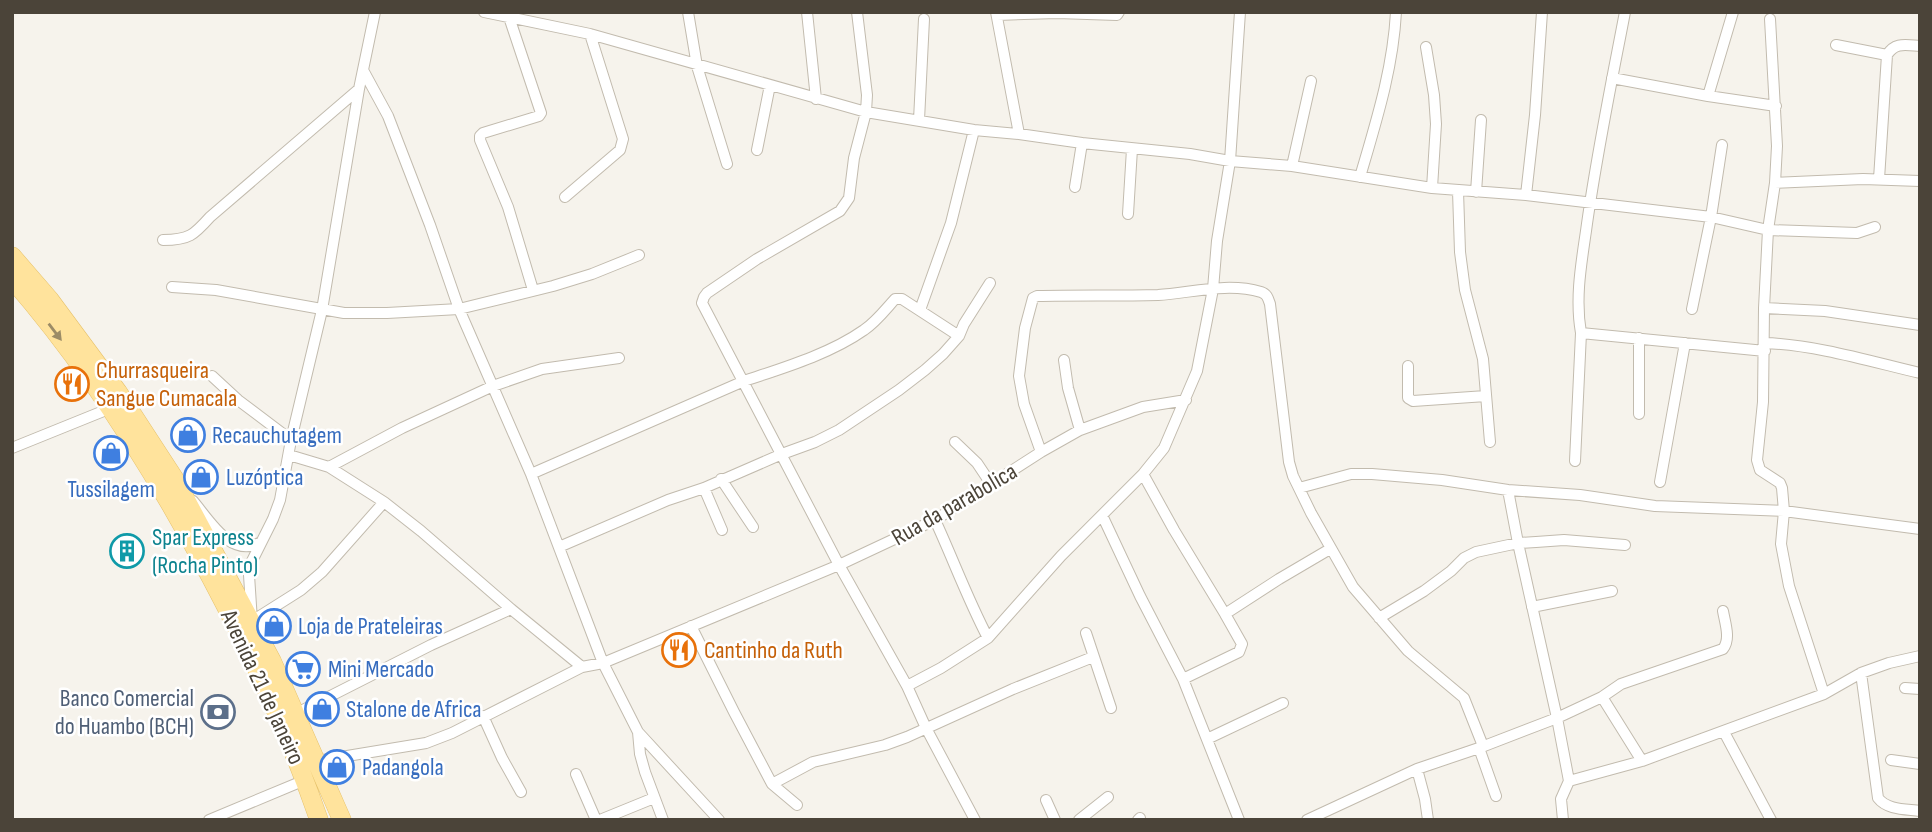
<svg xmlns="http://www.w3.org/2000/svg" width="1932" height="832" font-family="'Sofia Sans Condensed',sans-serif">
	<style>
		.lines { fill: none; stroke-linecap: round; stroke-linejoin: round }
		.minor-casing { stroke: #c2bbae; stroke-width: 12 }
		.primary-casing { stroke: #e6c16a; stroke-width: 19 }
		.minor { stroke: #fff; stroke-width: 10 }
		.primary { stroke: #ffe39c; stroke-width: 18 }
		.oneway { fill: #9c8c66 }
		.labels { text-anchor: middle; stroke-width: 5; stroke-linejoin: round; paint-order: stroke }
		.food-label { font-size: 24px; fill: #c56008; stroke: #fff; text-anchor: start }
		.shop-label { font-size: 24px; fill: #366cbe; stroke: #fff; text-anchor: start }
		.street-label { font-size: 24px; fill: #4b4439; stroke: #fff }
		.culture-label { font-size: 24px; fill: #0d838f; stroke: #fff; text-anchor: start }
		.service-label { font-size: 24px; fill: #4e5e75; stroke: #fff; text-anchor: end }
	</style>
	<rect width="100%" height="100%" fill="#f6f3ec"/>
	<g class="lines">
		<!-- minor casing -->
		<g class="minor-casing">
			<path id="minor" d="M375,12L359,89L322,310L291,440L280,500L273,519L252,561L249,575L252,621L301,590L322,572L384,502
				M484,12L590,34L866,112L974,130L1019,134L1082,143L1190,154L1230,161L1292,166L1432,188L1526,195L1711,217L1768,230L1857,233L1875,227
				M688,12L697,66L727,164
				M807,12L816,99
				M857,12L867,95L866,112L854,158L849,198L840,211L757,259L707,293L704,297L702,303L839,565L907,686L926,728L975,820
				M996,12L1019,134
				M997,15L1057,13L1117,15L1119,12
				M509,17L541,113L539,116L483,133L480,136V140L508,207L533,290
				M1770,19L1777,146L1775,183L1768,230L1764,308L1763,402L1757,460L1760,470L1780,483L1782,488L1784,511L1781,544L1789,586L1824,694
				M1836,45L1887,55
				M1426,47L1434,95L1436,124L1432,188
				M363,70L388,116L430,225L459,309L531,474L603,663L638,732L640,754L645,772L663,820
				M1612,78L1708,96L1776,106
				M1708,96L1733,12
				M919,120L924,19
				M757,150L770,85
				M1292,166L1311,81
				M1360,177C1376,122 1393,69 1396,12
				M1879,179L1887,55C1895,42 1905,45 1920,46
				M1775,183L1863,179L1920,181
				M1075,187L1082,143
				M1458,191L1460,252L1465,290L1483,359L1490,442
				M1476,192L1481,120
				M1526,195L1535,115L1542,12
				M565,197L620,150L623,139L590,34
				M1128,214L1132,149
				M163,240C189,240 194,235 210,217L359,89
				M172,287L216,290L344,313H387L459,309L553,286L592,274L639,255
				M1764,308L1825,311L1920,325
				M1692,309L1711,217L1722,145
				M920,310L951,223L974,130
				M1581,333L1765,351
				M1639,338V414
				M1765,343C1817,345 1869,361 1920,373
				M1064,360L1068,388L1080,430
				M1408,366V398L1413,401L1486,396
				M212,376L238,400L291,440
				M955,442L977,463L991,484
				M12,448L111,408
				M1041,452L1024,404L1019,376L1025,328L1033,298L1037,296C1077,295 1117,296 1158,295C1191,293 1227,282 1261,292C1267,294 1268,298 1270,304L1289,462L1293,476L1311,513L1353,587L1408,651L1464,698L1483,746
				M289,455L329,467L384,502L421,531L511,609L582,667
				M1575,461L1581,333C1575,299 1581,265 1586,231C1596,157 1611,85 1625,12
				M329,467L402,428L493,386L542,369L619,358
				M531,474L744,381C783,368 830,354 864,330C876,322 885,310 895,299H902L959,336
				M1143,474L1174,530L1225,614L1279,579L1330,549
				M721,479L753,527
				M1660,482L1685,343
				M704,488L722,530
				M1299,488L1351,474H1372L1442,480L1508,490L1580,495L1655,506L1784,511L1920,529
				M1508,490L1518,543L1557,718L1569,781L1561,799L1563,820
				M193,501C210,521 231,559 261,542
				M1102,515L1140,596L1183,679L1239,820
				M935,520C953,559 968,600 988,638
				M559,547L668,500L704,488L782,454L815,442L839,430L899,390L925,370L943,354L959,336L964,324L990,283
				M1532,607L1612,591
				M1379,618L1424,591L1451,571L1464,558L1476,552L1518,543L1536,542L1564,540L1625,545
				M691,626L734,712L772,784L797,805
				M1086,633L1111,708
				M1861,673L1878,798C1887,810 1906,809 1920,811
				M1183,679L1239,652L1242,644L1225,614
				M907,686L941,668L988,638L1061,556L1143,474L1164,448L1197,371L1213,289L1217,241L1230,161L1240,12
				M1905,688L1920,689
				M1602,697L1642,761
				M295,714L431,645L511,609
				M483,716L502,758L521,792
				M638,732L719,820
				M1724,732L1771,820
				M1207,739L1283,703
				M1479,748L1496,796
				M1891,760L1920,764
				M317,761L426,743L452,733L582,667L603,663L839,565L935,520L1041,452L1080,430L1143,407L1186,400
				M1417,769L1425,799L1428,820
				M576,774L596,820
				M1569,781L1642,761L1824,694L1861,673L1889,663L1920,656
				M772,784L813,762L885,745L907,737L1013,689L1093,657
				M1046,800L1055,820
				M209,820L305,780
				M600,820L654,798
				M1079,820L1108,797
				M1138,820L1140,818
				M1307,820L1417,769L1479,748L1557,718L1602,697L1621,684L1723,649C1731,639 1725,623 1723,611"/>
		</g>
		<!-- primary casing -->
		<g class="primary-casing">
			<path id="primary" d="M12,256L50,300L118,392L176,481L272,661L342,820
				M12,279C91,370 155,472 211,578C253,657 290,736 319,820"/>
		</g>
		<!-- minor -->
		<use href="#minor" class="minor"/>
		<!-- primary -->
		<use href="#primary" class="primary"/>
	</g>
	<!-- one-way arrows -->
	<defs><path id="oneway-solid" d="M-6-.8H1V-3.2L6.5 0L1 3.2V.8H-6Z" transform="scale(1.75)"/></defs>
	<use class="oneway" href="#oneway-solid" transform="translate(55 332) rotate(53)"/>
	<!-- icons -->
	<defs>
		<g id="restaurant-ring" transform="scale(1.75)"><circle r="9.5" fill="#fff" stroke="#e8710a" stroke-width="1.5"/><path d="M-5-6h1v4h1v-4h1v4h1v-4h1v5L-1.5 .5V6h-2V.5L-5-1ZM5-6V6H3V1.5H1.5Q1.5-4 5-6Z" fill="#e8710a"/></g>
		<g id="shop-ring" transform="scale(1.75)"><circle r="9.5" fill="#fff" stroke="#3f7fe0" stroke-width="1.5"/><path d="M-5-2.5h2.3a2.7 3.5 0 0 1 5.4 0H5L5.5 6h-11ZM-1.5-2.5h3a1.5 2.3 0 0 0-3 0Z" fill="#3f7fe0"/></g>
		<g id="building-ring" transform="scale(1.75)"><circle r="9.5" fill="#fff" stroke="#0f9aa8" stroke-width="1.5"/><path d="M-4-6H4V6H1V3H-1V6H-4ZM-2.5-4.3h1.7v1.8h-1.7ZM.8-4.3h1.7v1.8H.8ZM-2.5-1h1.7V.8h-1.7ZM.8-1h1.7V.8H.8Z" fill="#0f9aa8"/></g>
		<g id="supermarket-ring" transform="scale(1.75)"><circle r="9.5" fill="#fff" stroke="#3f7fe0" stroke-width="1.5"/><path d="M-6-5.5h2.5l.6 2H6L4.5 2H-2.5L-4.4-4H-6ZM-1.5 3.2a1.3 1.3 0 1 0 .1 0ZM3 3.2a1.3 1.3 0 1 0 .1 0Z" fill="#3f7fe0"/></g>
		<g id="bank-ring" transform="scale(1.75)"><circle r="9.5" fill="#fff" stroke="#5c6f8a" stroke-width="1.5"/><path d="M-6-4H6V4H-6ZM0-2.3a2.3 2.3 0 1 0 0 4.6a2.3 2.3 0 1 0 0-4.6Z" fill="#5c6f8a"/></g>
	</defs>
	<g fill-rule="evenodd">
		<use href="#restaurant-ring" x="72" y="384"/>
		<use href="#shop-ring" x="188" y="435"/>
		<use href="#shop-ring" x="111" y="453"/>
		<use href="#shop-ring" x="201" y="477"/>
		<use href="#building-ring" x="127" y="551"/>
		<use href="#shop-ring" x="274" y="626"/>
		<use href="#restaurant-ring" x="679" y="650"/>
		<use href="#supermarket-ring" x="303" y="669"/>
		<use href="#shop-ring" x="322" y="709"/>
		<use href="#bank-ring" x="218" y="712"/>
		<use href="#shop-ring" x="337" y="767"/>
	</g>
	<g class="labels">
		<!-- food labels -->
		<g class="food-label">
			<text x="96" y="378">Churrasqueira<tspan x="96" dy="28">Sangue Cumacala</tspan></text>
			<text x="704" y="658">Cantinho da Ruth</text>
		</g>
		<!-- shop labels -->
		<g class="shop-label">
			<text x="212" y="443">Recauchutagem</text>
			<text x="226" y="485">Luzóptica</text>
			<text x="111" y="497" text-anchor="middle">Tussilagem</text>
			<text x="298" y="634">Loja de Prateleiras</text>
			<text x="328" y="677">Mini Mercado</text>
			<text x="346" y="717">Stalone de Africa</text>
			<text x="362" y="775">Padangola</text>
		</g>
		<!-- street labels -->
		<g class="street-label">
			<text transform="translate(954 504) rotate(-30)" y="8">Rua da parabolica</text>
			<text transform="translate(263 687) rotate(65)" y="8">Avenida 21 de Janeiro</text>
		</g>
		<!-- culture labels -->
		<g class="culture-label">
			<text x="152" y="545">Spar Express<tspan x="152" dy="28">(Rocha Pinto)</tspan></text>
		</g>
		<!-- service labels -->
		<g class="service-label">
			<text x="194" y="706">Banco Comercial<tspan x="194" dy="28">do Huambo (BCH)</tspan></text>
		</g>
	</g>
	<!-- border -->
	<rect width="1932" height="832" fill="none" stroke="#4b4439" stroke-width="28"/>
</svg>
